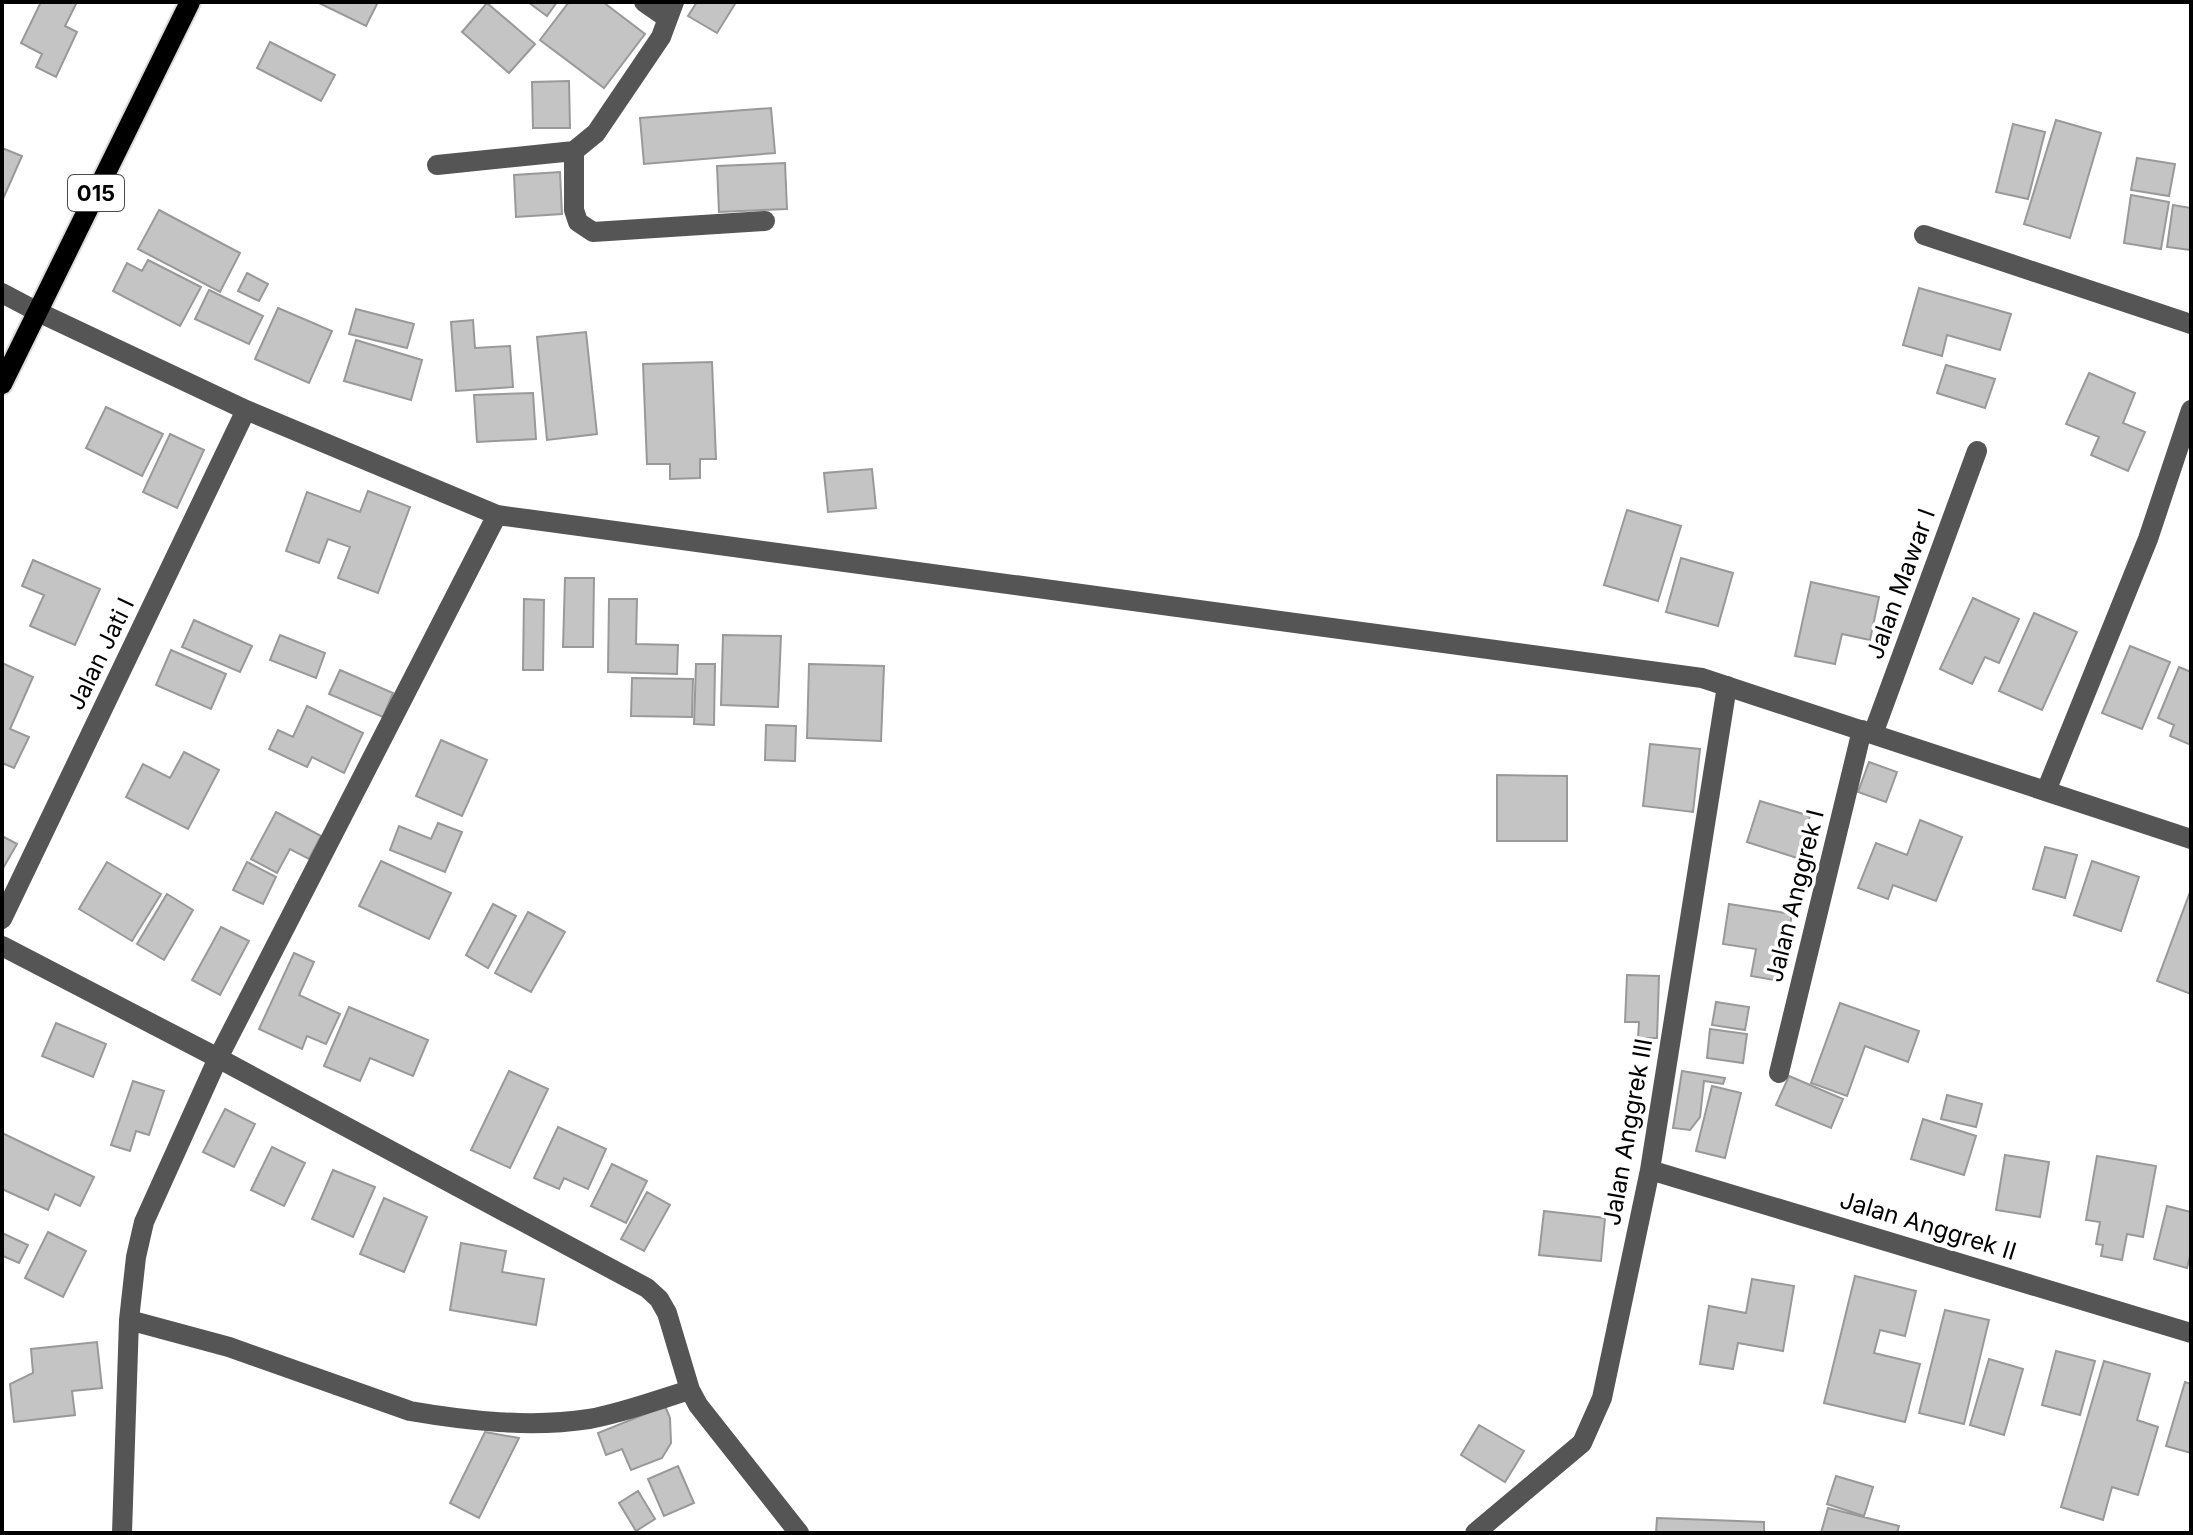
<svg xmlns="http://www.w3.org/2000/svg" width="2193" height="1535" font-family="Inter,sans-serif">
	<style>
		.building { fill: #c4c4c4; stroke: #999; stroke-width: 2 }
		.lines { fill: none; stroke-linecap: round; stroke-linejoin: round }
		.major-casing { stroke: #dbdbdb; stroke-width: 24 }
		.minor { stroke: #555; stroke-width: 20 }
		.major { stroke: #000; stroke-width: 20 }
		.labels { text-anchor: middle; stroke-width: 7; stroke-linejoin: round; paint-order: stroke }
		.shield { fill: #fff; stroke: #4c4c4c; stroke-width: 2 }
		.shield-label { font-size: 22px; font-weight: bold; fill: #000 }
		.street-label { font-size: 24px; fill: #000; stroke: #fff }
	</style>
	<rect width="100%" height="100%" fill="#fff"/>
	<!-- building -->
	<path class="building" d="M41,2H77L65,26L77,32L56,77L36,67L42,54L21,43Z
		M317,2H378L366,26Z
		M528,2H557L547,16Z
		M569,2H603L645,34L604,88L540,40Z
		M697,2H731L735,4L717,33L688,16Z
		M487,3L535,44L509,73L462,32Z
		M270,42L335,75L321,101L257,68Z
		M569,81L570,128H533L532,82Z
		M771,108L775,153L644,164L640,118Z
		M2056,120L2101,133L2070,238L2024,224Z
		M2013,124L2045,132L2028,199L1996,192Z
		M2,148L22,156L2,201Z
		M2137,158L2175,164L2169,196L2131,190Z
		M785,163L787,209L719,212L717,166Z
		M560,172L562,214L516,217L514,175Z
		M2131,195L2169,202L2161,249L2124,243Z
		M2173,205L2191,208V250L2167,247Z
		M159,210L240,253L220,292L138,249Z
		M148,260L201,287L180,326L113,291L127,263L142,271Z
		M247,273L268,284L259,301L238,291Z
		M1919,288L2011,314L2000,350L1947,335L1942,356L1903,345Z
		M209,290L263,316L249,344L195,319Z
		M278,308L332,331L309,383L255,359Z
		M356,309L414,324L407,348L349,334Z
		M473,320L475,348L510,346L513,387L456,391L451,322Z
		M586,332L597,434L547,440L537,337Z
		M356,340L422,360L411,400L344,381Z
		M712,362L716,459H700V478L670,479V464H647L643,364Z
		M1946,365L1995,379L1985,408L1937,393Z
		M2089,373L2135,393L2123,423L2145,432L2128,471L2091,455L2099,437L2066,424Z
		M533,393L536,439L477,442L474,395Z
		M106,407L163,434L142,476L86,448Z
		M170,434L204,450L177,508L143,492Z
		M872,469L876,508L828,512L824,473Z
		M368,491L410,507L378,593L338,578L350,547L328,539L319,563L286,551L307,492L360,512Z
		M1627,510L1681,526L1658,601L1604,585Z
		M1681,558L1733,573L1718,626L1666,612Z
		M33,560L100,589L75,645L30,626L44,595L22,586Z
		M565,578H594L593,647H563Z
		M1811,582L1879,597L1870,640L1842,634L1835,664L1795,656Z
		M1973,598L2019,619L1999,663L1985,657L1972,684L1940,669Z
		M524,599L544,600L543,670H523Z
		M609,599H637L636,644L678,645L677,674L608,672Z
		M2034,613L2077,632L2042,710L1999,691Z
		M194,620L252,646L240,672L182,647Z
		M280,635L325,653L316,678L270,660Z
		M723,635L781,636L778,707L721,705Z
		M2130,646L2170,662L2142,729L2102,713Z
		M171,650L226,674L211,709L156,685Z
		M2,663L33,677L10,729L29,737L14,768L2,763Z
		M696,664H715L714,725L694,724Z
		M809,664L884,666L881,741L807,738Z
		M2179,667L2191,672V745L2170,736L2174,725L2158,718Z
		M340,670L393,693L383,717L329,694Z
		M632,678L693,679L692,717L631,716Z
		M307,706L363,733L344,773L312,757L307,767L269,749L278,730L293,737Z
		M766,725L796,726L795,761L765,760Z
		M441,740L487,760L462,816L416,796Z
		M1650,744L1700,749L1693,812L1643,806Z
		M184,752L219,770L188,829L126,797L143,764L170,778Z
		M1869,762L1897,772L1886,802L1858,792Z
		M1497,775L1567,776V841H1497Z
		M1760,801L1810,816L1797,858L1747,842Z
		M276,812L321,836L309,859L290,849L277,873L251,859Z
		M1920,820L1962,837L1936,901L1893,885L1888,899L1858,888L1876,843L1907,855Z
		M438,823L462,832L445,872L390,850L399,826L431,839Z
		M2,836L17,844L2,870Z
		M2045,847L2077,855L2065,898L2033,889Z
		M381,861L451,893L429,939L359,906Z
		M2092,861L2139,877L2121,931L2074,915Z
		M107,862L161,894L132,941L79,909Z
		M247,862L276,877L263,904L233,890Z
		M2190,892L2191,893V994L2157,981Z
		M167,894L193,910L164,960L137,944Z
		M493,904L516,916L488,968L466,955Z
		M1729,904L1792,914L1780,981L1751,976L1756,949L1723,944Z
		M528,912L565,932L531,992L495,973Z
		M221,927L249,941L220,995L192,980Z
		M294,953L314,962L299,995L340,1014L326,1044L307,1036L302,1049L259,1029Z
		M1627,975L1659,976L1657,1038H1638L1639,1022H1625Z
		M1716,1002L1749,1007L1745,1030L1712,1025Z
		M1840,1003L1919,1031L1908,1062L1865,1046L1847,1096L1811,1083Z
		M349,1007L428,1040L413,1076L370,1058L360,1081L324,1066Z
		M56,1023L106,1044L93,1077L42,1056Z
		M1710,1029L1747,1034L1743,1063L1707,1058Z
		M509,1071L548,1089L510,1168L471,1150Z
		M1682,1071L1725,1078L1723,1084L1704,1081L1700,1117L1690,1130L1673,1128Z
		M1789,1076L1843,1099L1831,1128L1776,1105Z
		M133,1081L164,1091L149,1135L136,1131L130,1151L111,1145Z
		M1712,1086L1741,1093L1725,1158L1696,1151Z
		M1947,1095L1982,1104L1976,1127L1941,1119Z
		M225,1109L255,1124L234,1167L203,1152Z
		M1923,1119L1976,1136L1964,1175L1911,1159Z
		M558,1127L606,1149L588,1189L564,1178L559,1189L534,1178Z
		M2,1133L94,1177L80,1206L55,1194L48,1210L2,1189Z
		M272,1147L305,1163L284,1206L251,1190Z
		M2005,1155L2049,1162L2040,1217L1996,1210Z
		M2097,1156L2156,1166L2143,1237L2127,1234L2122,1260L2101,1256L2103,1245L2096,1244L2100,1222L2086,1220Z
		M612,1164L647,1181L626,1223L591,1206Z
		M333,1170L375,1187L353,1237L312,1219Z
		M647,1192L670,1205L644,1251L621,1239Z
		M384,1198L427,1217L404,1272L360,1254Z
		M2167,1206L2191,1212V1252L2187,1268L2154,1259Z
		M1544,1211L1605,1218L1601,1261L1539,1255Z
		M48,1232L86,1251L63,1297L25,1278Z
		M2,1233L28,1245L19,1263L3,1256L2,1257Z
		M461,1243L506,1251L502,1272L544,1279L536,1325L450,1310Z
		M1855,1276L1916,1291L1905,1336L1880,1330L1874,1353L1920,1364L1905,1422L1824,1403Z
		M1752,1279L1794,1286L1783,1351L1738,1343L1733,1369L1700,1364L1709,1306L1746,1313Z
		M1945,1310L1989,1320L1964,1424L1919,1413Z
		M97,1342L102,1388L72,1391L75,1415L14,1422L10,1384L33,1373L31,1349Z
		M2056,1351L2095,1361L2080,1415L2042,1405Z
		M1989,1359L2023,1369L2004,1435L1970,1425Z
		M2104,1361L2150,1374L2137,1420L2158,1427L2138,1495L2112,1487L2103,1520L2061,1507Z
		M2185,1382L2191,1384V1453L2166,1446Z
		M665,1406L670,1418L671,1443L662,1458L631,1470L622,1449L606,1455L598,1433Z
		M1479,1425L1524,1451L1505,1482L1461,1455Z
		M485,1432L519,1438L479,1518L450,1503Z
		M678,1466L694,1503L664,1516L648,1479Z
		M1836,1476L1873,1487L1864,1516L1827,1504Z
		M638,1491L655,1519L636,1531L619,1503Z
		M1828,1508L1899,1526L1897,1533H1821Z
		M1657,1518L1764,1522V1533H1656Z"/>
	<g class="lines">
		<!-- major casing -->
		<g class="major-casing">
			<path id="major" d="M2,384L190,2"/>
		</g>
		<!-- minor -->
		<path class="minor" d="M644,2L667,18
			M574,151V210L578,222L593,232L765,221
			M437,165L574,151L596,133L661,37L674,2
			M1924,235L2191,324
			M2,293L38,312L246,410L497,515L1702,678L2191,839
			M1873,734L1977,451
			M2046,791L2148,539L2191,410
			M2,919L246,410
			M2,946L218,1058L647,1288L659,1299L667,1313L690,1390L698,1405L799,1533
			M1779,1073L1862,730
			M1650,1170L2191,1333
			M129,1320L229,1347L410,1411C468,1421 531,1428 589,1419C623,1413 657,1400 690,1390
			M122,1533L129,1320L136,1257L144,1222L218,1058L497,515
			M1475,1533L1582,1443L1602,1398L1650,1170L1727,686"/>
		<!-- major -->
		<use href="#major" class="major"/>
	</g>
	<g class="labels">
		<!-- shield labels -->
		<rect class="shield" x="68" y="175" width="56" height="36" rx="6"/>
		<g class="shield-label">
			<text x="96" y="201">015</text>
		</g>
		<!-- street labels -->
		<g class="street-label">
			<text transform="translate(1901 584) rotate(-70)" y="8">Jalan Mawar I</text>
			<text transform="translate(101 654) rotate(-64)" y="8">Jalan Jati I</text>
			<text transform="translate(1795 896) rotate(-76)" y="8">Jalan Anggrek I</text>
			<text transform="translate(1628 1132) rotate(-80)" y="8">Jalan Anggrek III</text>
			<text transform="translate(1928 1226) rotate(17)" y="8">Jalan Anggrek II</text>
		</g>
	</g>
	<!-- border -->
	<rect width="2193" height="1535" fill="none" stroke="#000000" stroke-width="8"/>
</svg>
